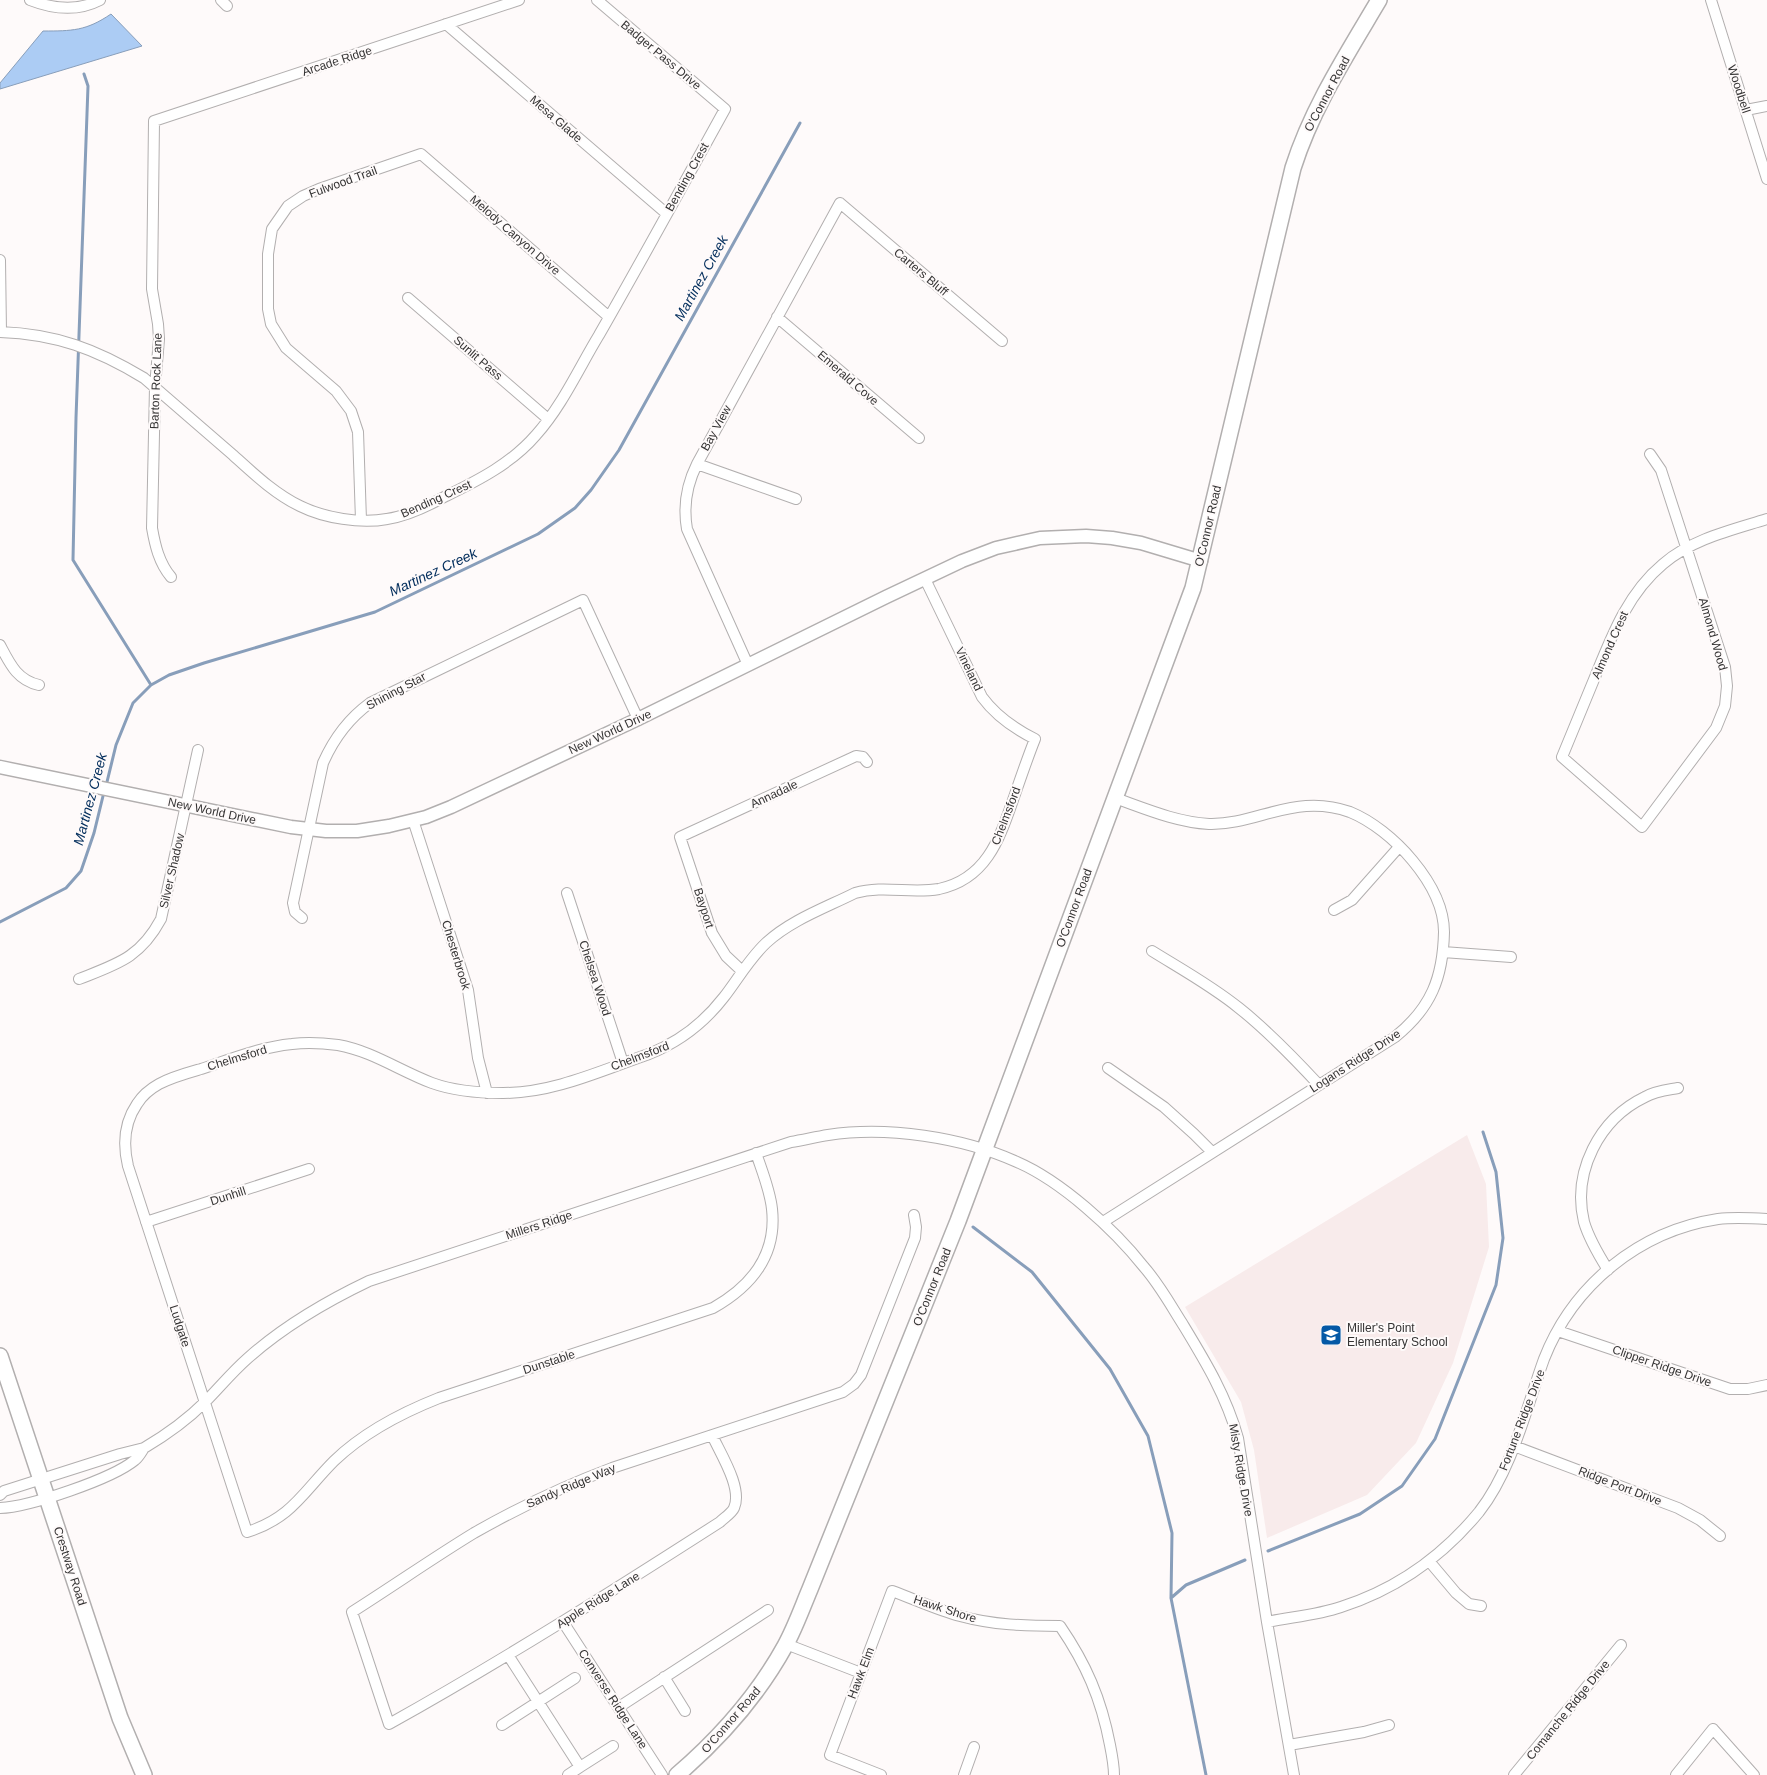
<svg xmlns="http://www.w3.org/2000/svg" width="1767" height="1775" font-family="Helvetica,sans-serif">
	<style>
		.built { fill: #f8ebeb }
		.water { fill: #acccf4; stroke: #889eba }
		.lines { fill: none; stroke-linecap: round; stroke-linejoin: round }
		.stream { stroke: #889eba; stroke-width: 3 }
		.minor-casing { stroke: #b2afaf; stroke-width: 12 }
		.tertiary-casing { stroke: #b2afaf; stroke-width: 15 }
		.secondary-casing { stroke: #b2afaf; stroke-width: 18 }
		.minor { stroke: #fff; stroke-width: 10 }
		.tertiary { stroke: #fff; stroke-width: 12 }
		.secondary { stroke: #fff; stroke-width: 15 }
		.labels { text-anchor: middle; stroke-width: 4; stroke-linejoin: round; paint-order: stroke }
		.street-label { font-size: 12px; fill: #353434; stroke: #fefafa }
		.poi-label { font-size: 12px; fill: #353434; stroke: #fefafa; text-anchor: start }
		.water-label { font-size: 14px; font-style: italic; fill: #002c5b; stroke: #fefafa }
	</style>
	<rect width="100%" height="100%" fill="#fefafa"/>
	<!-- built -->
	<path class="built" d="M1467,1135L1486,1184L1489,1247L1453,1363L1416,1443L1367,1495L1267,1538L1254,1450L1241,1402L1185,1307Z"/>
	<!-- water -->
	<path class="water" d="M111,14L142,46L0,89V83L43,31C72,31 86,31 111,14Z"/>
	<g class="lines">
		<!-- stream -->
		<path class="stream" d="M84,74L88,86L76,418L73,560L151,685
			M106,786L116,745L133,703L151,685L169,675L204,663L375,612L538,534L575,508L591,490L619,450L800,123
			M0,922L66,888L81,871L94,833L104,792
			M973,1227L1032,1272L1110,1369L1148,1436L1172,1533L1171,1598L1206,1775
			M1268,1551L1360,1514L1402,1486L1435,1439L1496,1285L1503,1238L1496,1172L1483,1132
			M1171,1598L1186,1585L1245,1560"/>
		<!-- minor casing -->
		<g class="minor-casing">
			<path id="minor" d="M30,0C53,9 77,12 100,0
				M221,0L227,6
				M1711,0L1767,179
				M446,24L667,214
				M1746,110L1767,106
				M0,260L1,332
				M408,298L548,419
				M777,317L919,438
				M0,332C56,334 96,349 144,378C173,403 203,429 233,455C254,474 275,494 300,506C324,518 361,524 387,519C408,516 428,506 446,496C479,480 512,463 536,435C562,406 579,368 599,335C642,260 683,185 725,109L597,0
				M1650,454L1661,470L1725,667L1727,686L1725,706L1716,728L1642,827L1562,757C1573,730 1584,704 1595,677C1612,635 1628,593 1663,564C1692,539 1732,530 1767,519
				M697,464L796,499
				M361,520L358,432L351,411L336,391L286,348L271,324L268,309V254L272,229L288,206L303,196L319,189L421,154L609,317
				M171,577C159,563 155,545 152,528L155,387L159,339L158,324L152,289L154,121L519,0
				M0,645C10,664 17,680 39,685
				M748,665L687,529C683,506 686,486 697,464L840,203L1002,341
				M413,820L468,990L478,1058L487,1093
				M567,893L623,1063
				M1334,910L1352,900L1399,847
				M302,918L295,912L293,903L323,763C334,738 348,719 370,703L583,600L638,719
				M1152,951C1181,969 1212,986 1239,1008C1268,1031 1294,1058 1319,1085
				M1443,952L1511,957
				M742,971L726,956L712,933L680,837L856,756L863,757L867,762
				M79,979C117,964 140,958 161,919L198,750
				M1108,1068L1164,1107L1194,1134L1212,1152
				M756,1153C762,1171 770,1190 772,1209C777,1255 752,1286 713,1308L439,1398C401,1413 364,1432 334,1461C303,1492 292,1518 247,1532L128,1166C123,1145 124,1123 137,1104C142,1096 150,1089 159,1084C172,1077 187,1073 201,1069C231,1059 261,1047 292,1044C307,1042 323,1043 338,1045C372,1051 400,1071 432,1083C454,1091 480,1093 503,1093C554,1093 602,1070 649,1054C679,1042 704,1023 724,997C738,979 749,959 766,943C791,920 825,908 855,893C884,885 911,894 939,889C986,879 999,840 1013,800C1020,780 1027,759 1035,739C1013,728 996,716 982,697L925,579
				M146,1222L309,1169
				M1103,1222L1395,1037C1431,1008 1443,978 1444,932C1444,885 1392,829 1350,812C1336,807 1320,805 1306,806C1273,808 1243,825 1209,824C1176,822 1146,809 1115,798
				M1608,1270C1598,1254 1589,1239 1584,1222C1572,1172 1599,1119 1645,1097C1655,1091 1667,1090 1678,1088
				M1558,1331L1730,1389H1748L1767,1385
				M712,1435C720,1453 743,1488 734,1508C732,1513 724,1518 720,1522C611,1592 502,1661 389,1724L352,1612C393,1586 433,1558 474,1533C518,1508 564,1486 612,1468L843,1392L854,1384L861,1375L915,1238L916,1227L914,1215
				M1514,1446L1678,1508L1700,1520L1720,1536
				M144,1448C166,1435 187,1420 205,1402C219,1388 232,1372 248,1358C284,1326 325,1302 369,1281L791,1142C803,1140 816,1137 828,1135C887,1126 962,1137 1017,1162C1061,1181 1114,1229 1144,1267C1159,1284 1170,1304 1182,1323C1205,1361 1226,1395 1238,1438L1267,1622L1294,1775
				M0,1495L4,1491L120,1454L144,1448C142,1451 139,1457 135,1460C112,1479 29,1507 0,1508
				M1429,1561L1456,1593L1469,1604L1481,1606
				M563,1622L662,1775
				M1267,1622C1291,1617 1318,1615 1341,1607C1397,1589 1442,1557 1479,1512C1512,1470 1526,1409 1544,1359C1573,1285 1639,1231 1718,1219C1734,1217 1751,1218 1767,1219
				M786,1644L861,1673
				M508,1655L580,1767L613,1746
				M664,1677L685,1711
				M619,1707L768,1610
				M502,1725L575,1678
				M1289,1745L1364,1732L1389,1725
				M568,1775L580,1767
				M881,1775L830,1755L892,1591C914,1599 937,1610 960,1616C993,1625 1026,1626 1060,1626C1086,1664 1101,1698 1110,1745C1112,1755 1114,1765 1114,1775
				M964,1775L974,1747
				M1514,1775L1621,1645
				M1676,1775L1713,1729L1754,1775"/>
		</g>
		<!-- tertiary casing -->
		<g class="tertiary-casing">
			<path id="tertiary" d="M0,767L291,827L326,831H357L389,826L426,817L451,807L638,719L886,597L962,561L996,548L1040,538L1086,536L1112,538L1141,543L1201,561"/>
		</g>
		<!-- secondary casing -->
		<g class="secondary-casing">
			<path id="secondary" d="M0,1356L120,1718L144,1775
				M677,1775C720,1738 758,1695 785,1646C795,1628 802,1608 810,1589L958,1221L1193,588L1293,168C1312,108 1347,54 1379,0"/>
		</g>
		<!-- minor -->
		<use href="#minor" class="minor"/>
		<!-- tertiary -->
		<use href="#tertiary" class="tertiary"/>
		<!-- secondary -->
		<use href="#secondary" class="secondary"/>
	</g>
	<!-- icons -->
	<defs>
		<g id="school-square" transform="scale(1.125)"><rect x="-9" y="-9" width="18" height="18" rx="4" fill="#0358a6" stroke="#fefafa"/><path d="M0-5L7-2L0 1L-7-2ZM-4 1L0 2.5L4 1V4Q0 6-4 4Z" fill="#fff"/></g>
	</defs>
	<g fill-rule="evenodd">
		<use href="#school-square" x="1331" y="1335"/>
	</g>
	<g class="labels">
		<!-- street labels -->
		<g class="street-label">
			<text transform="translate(661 55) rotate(40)" y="4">Badger Pass Drive</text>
			<text transform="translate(337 61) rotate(-18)" y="4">Arcade Ridge</text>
			<text transform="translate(1739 89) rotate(72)" y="4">Woodbell</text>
			<text transform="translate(1327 94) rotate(-62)" y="4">O'Connor Road</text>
			<text transform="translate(556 119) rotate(41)" y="4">Mesa Glade</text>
			<text transform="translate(687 177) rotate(-61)" y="4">Bending Crest</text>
			<text transform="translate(343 182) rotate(-20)" y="4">Fulwood Trail</text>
			<text transform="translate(515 235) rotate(41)" y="4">Melody Canyon Drive</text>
			<text transform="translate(921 272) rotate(40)" y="4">Carters Bluff</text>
			<text transform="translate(478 358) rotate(41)" y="4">Sunlit Pass</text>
			<text transform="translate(848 378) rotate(41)" y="4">Emerald Cove</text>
			<text transform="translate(156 381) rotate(-88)" y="4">Barton Rock Lane</text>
			<text transform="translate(716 428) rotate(-61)" y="4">Bay View</text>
			<text transform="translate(436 499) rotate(-24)" y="4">Bending Crest</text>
			<text transform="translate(1208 526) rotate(-77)" y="4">O'Connor Road</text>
			<text transform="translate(1713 634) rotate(74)" y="4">Almond Wood</text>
			<text transform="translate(1610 645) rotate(-66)" y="4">Almond Crest</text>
			<text transform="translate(969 669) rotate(64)" y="4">Vineland</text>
			<text transform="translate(396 691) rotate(-28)" y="4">Shining Star</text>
			<text transform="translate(610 732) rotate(-25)" y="4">New World Drive</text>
			<text transform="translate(774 794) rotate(-25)" y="4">Annadale</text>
			<text transform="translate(212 811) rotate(12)" y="4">New World Drive</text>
			<text transform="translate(1006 816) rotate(-69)" y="4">Chelmsford</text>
			<text transform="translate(172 871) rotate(-77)" y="4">Silver Shadow</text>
			<text transform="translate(704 908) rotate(72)" y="4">Bayport</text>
			<text transform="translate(1074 908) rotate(-70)" y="4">O'Connor Road</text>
			<text transform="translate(456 955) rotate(73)" y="4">Chesterbrook</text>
			<text transform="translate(595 978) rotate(72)" y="4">Chelsea Wood</text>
			<text transform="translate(640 1056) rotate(-21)" y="4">Chelmsford</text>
			<text transform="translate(237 1058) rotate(-17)" y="4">Chelmsford</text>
			<text transform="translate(1355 1061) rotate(-33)" y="4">Logans Ridge Drive</text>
			<text transform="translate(228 1196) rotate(-18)" y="4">Dunhill</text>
			<text transform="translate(539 1225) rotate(-18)" y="4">Millers Ridge</text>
			<text transform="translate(932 1287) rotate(-68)" y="4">O'Connor Road</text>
			<text transform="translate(180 1326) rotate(72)" y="4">Ludgate</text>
			<text transform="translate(549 1362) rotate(-18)" y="4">Dunstable</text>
			<text transform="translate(1662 1366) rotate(19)" y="4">Clipper Ridge Drive</text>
			<text transform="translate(1522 1420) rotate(-69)" y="4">Fortune Ridge Drive</text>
			<text transform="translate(1241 1470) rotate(80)" y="4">Misty Ridge Drive</text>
			<text transform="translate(571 1486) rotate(-23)" y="4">Sandy Ridge Way</text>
			<text transform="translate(1620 1486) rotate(21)" y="4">Ridge Port Drive</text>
			<text transform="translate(70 1566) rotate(72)" y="4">Crestway Road</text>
			<text transform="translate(598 1600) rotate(-32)" y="4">Apple Ridge Lane</text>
			<text transform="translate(945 1609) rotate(18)" y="4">Hawk Shore</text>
			<text transform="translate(861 1673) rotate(-69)" y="4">Hawk Elm</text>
			<text transform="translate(613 1699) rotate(57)" y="4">Converse Ridge Lane</text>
			<text transform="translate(1568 1710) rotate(-51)" y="4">Comanche Ridge Drive</text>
			<text transform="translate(731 1720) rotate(-49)" y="4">O'Connor Road</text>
		</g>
		<!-- poi labels -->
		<g class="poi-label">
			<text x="1347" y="1332">Miller's Point<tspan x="1347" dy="14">Elementary School</tspan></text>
		</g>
		<!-- water labels -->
		<g class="water-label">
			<text transform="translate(701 278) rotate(-61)" y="5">Martinez Creek</text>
			<text transform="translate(433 572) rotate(-25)" y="5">Martinez Creek</text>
			<text transform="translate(90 799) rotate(-75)" y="5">Martinez Creek</text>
		</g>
	</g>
</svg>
